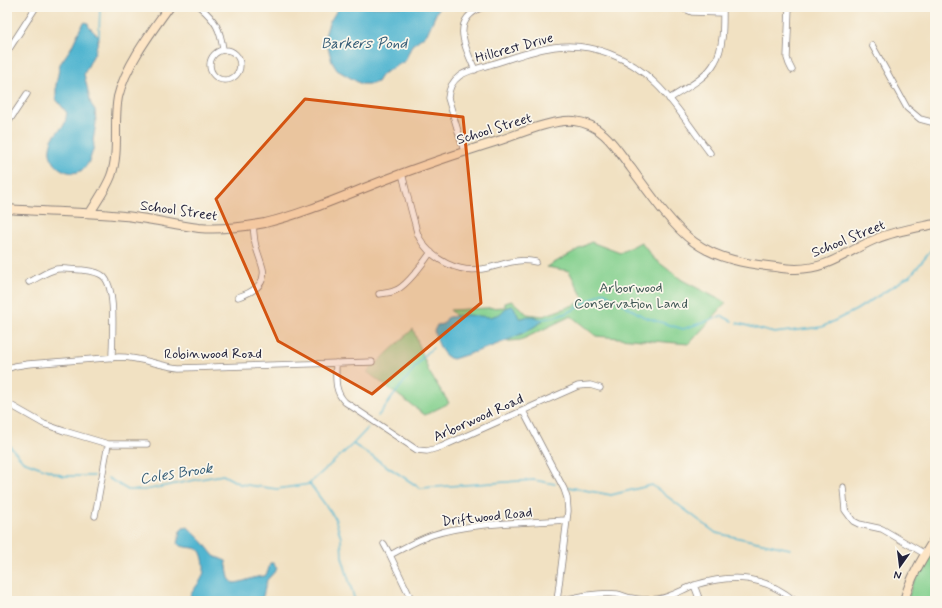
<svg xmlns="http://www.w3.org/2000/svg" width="942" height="608" font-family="Mynerve,sans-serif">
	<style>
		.green { fill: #84d08e; stroke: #537964 }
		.water { fill: #51b5d0; stroke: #3a6c86 }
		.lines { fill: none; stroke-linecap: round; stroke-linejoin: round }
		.stream { stroke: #51b5d0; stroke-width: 1.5 }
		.street-casing { stroke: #8a827e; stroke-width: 7 }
		.secondary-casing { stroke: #8a827e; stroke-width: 10 }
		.street { stroke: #fff; stroke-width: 5.5 }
		.secondary { stroke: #fde5c5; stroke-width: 8 }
		.marked { fill: #d45411; fill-opacity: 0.2; stroke: #d45411; stroke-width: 3; stroke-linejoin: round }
		.labels { text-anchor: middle; stroke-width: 3.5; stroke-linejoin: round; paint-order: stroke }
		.street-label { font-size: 14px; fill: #22223b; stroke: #fbf7ec }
		.park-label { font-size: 14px; fill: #3f5654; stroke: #fbf7ec }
		.water-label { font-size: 15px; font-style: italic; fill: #355d77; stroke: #fbf7ec }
	</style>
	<rect width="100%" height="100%" fill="#fbf7ec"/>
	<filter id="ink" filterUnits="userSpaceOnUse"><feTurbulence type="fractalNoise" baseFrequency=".025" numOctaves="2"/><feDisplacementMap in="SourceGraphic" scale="8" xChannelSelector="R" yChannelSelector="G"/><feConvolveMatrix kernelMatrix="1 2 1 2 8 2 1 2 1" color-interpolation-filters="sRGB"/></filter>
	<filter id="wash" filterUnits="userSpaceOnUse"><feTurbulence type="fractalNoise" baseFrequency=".012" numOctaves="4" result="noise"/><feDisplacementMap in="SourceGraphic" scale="16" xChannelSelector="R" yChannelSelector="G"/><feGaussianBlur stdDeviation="0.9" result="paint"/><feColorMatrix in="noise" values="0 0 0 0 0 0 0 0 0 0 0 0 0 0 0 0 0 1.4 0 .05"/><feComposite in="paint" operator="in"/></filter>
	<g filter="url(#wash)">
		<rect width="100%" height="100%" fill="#f1e1c2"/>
		<!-- green -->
		<path class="green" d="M591,242L620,253L641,242L653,258L682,280L726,303L689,344L596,336L571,316L521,340L459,346L457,317L450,310L505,307V303L512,301L527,314L543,316L585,301L569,271L547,267Z
			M413,329L429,372L449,403L425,415L367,372Z
			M935,543V601H907L912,585Z"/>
		<!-- water -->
		<path class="water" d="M339,7H439L427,34L412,45L405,61L384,73L380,77L377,82L372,84H361L337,70L332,62L325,36L329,23Z
			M85,22L88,23L89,27L99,37L95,52L84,74L91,104L95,110L96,123L93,141C95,145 93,149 92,153C90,160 86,170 78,172C67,175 54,167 51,157C48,150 51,139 56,134C58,131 62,128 64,125C66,121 66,116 67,113L56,99V85L60,64L71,48L82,25Z
			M512,306L514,307L519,318H523C528,315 538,316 543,321C516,340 484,349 453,359C441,357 438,341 434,331L437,325L443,324L448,317L467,315L490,317L500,314L506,308Z
			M188,527L203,542L214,556L226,561L229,578L233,583C243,583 254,576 265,576L268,571L270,563H273L277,569L267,580L263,596L260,601H188C195,582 208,581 203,559C202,555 201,552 199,550C193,546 184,549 178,544L180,531L183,528Z"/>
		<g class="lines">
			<!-- stream -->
			<path class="stream" d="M877,7L881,9L904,7
				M99,37L100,7
				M541,319C565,318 584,304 603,292L644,317L683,329L722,316L732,321
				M737,323L774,333L822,327L856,310L911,275L935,246
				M378,416L426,353L433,348
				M353,444L420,488L534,480L555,484
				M7,446L9,445L23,461L63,476H94
				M108,478L128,490H145L200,479L223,475L240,484L277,489L310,484L335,518L341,538L342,557L355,601
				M310,483L353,444L368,428
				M568,487L611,495L652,485L716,533L790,549"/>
		</g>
	</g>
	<g filter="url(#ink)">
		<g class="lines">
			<!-- street casing -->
			<g class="street-casing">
				<path id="street" d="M200,7C216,21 220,29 223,49
					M680,7L692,12L723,13
					M789,7L787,58L789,64L792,70
					M872,45L907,108L920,119L935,123
					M210 65a15 15 0 1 1 30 0a15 15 0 1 1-30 0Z
					M7,52L36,7
					M475,70C465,46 450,20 483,7
					M669,99C684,89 706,79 715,62C724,47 723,24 723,7
					M7,124L27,94
					M464,151L448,98C450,73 470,71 489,65C510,59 532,50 554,47C591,42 630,57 656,84C676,103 693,131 710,153
					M402,173C406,190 410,207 415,224C416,229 417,234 420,239C432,260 458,273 482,269C503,266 514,257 536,262
					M29,282C38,278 47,271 57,269C65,268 74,270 82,270C89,271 97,271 103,276C117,288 112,339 112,358
					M379,294C384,293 390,293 394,291C405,288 424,262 431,252
					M238,297C251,293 266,285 263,269C261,261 258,254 256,247C254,240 254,232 253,225
					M336,363C336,378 334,391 345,402L417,450L427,451L441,447L578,386L590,385L600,388
					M7,369L15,366L28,364L119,357C140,357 160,366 180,368L372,362
					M7,403L44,424L64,431L108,444H147
					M523,411L564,489L567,498L568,511L557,601
					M843,487L845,510L853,521L859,524L882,529L925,554
					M95,516L108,444
					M384,544L390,555L412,601
					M390,555C404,548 417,540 432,535C471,522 525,523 567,520
					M694,585L700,601
					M559,601C577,597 598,592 617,594C622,595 626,597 631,598C640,600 650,600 658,599C672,597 683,589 695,585C734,573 764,576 795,601"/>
			</g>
			<!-- secondary casing -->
			<g class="secondary-casing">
				<path id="secondary" d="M7,209C46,212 85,212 124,216C149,218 174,225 199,228C222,230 243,227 265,223C307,213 350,193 390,178C426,164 463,152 501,140C521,133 554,119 574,121C603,124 616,148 631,168C648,191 671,225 694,242C717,259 747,264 776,267C782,268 789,269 796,269C829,269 847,251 876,239C894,231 915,228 935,224
					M90,213C97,201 106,189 111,176C120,151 113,123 118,97C125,67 151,32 169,7
					M904,601C910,578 922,559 935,538"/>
			</g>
			<!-- street -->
			<use href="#street" class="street"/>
			<!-- secondary -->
			<use href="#secondary" class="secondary"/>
		</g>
	</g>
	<!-- marked area -->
	<path class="marked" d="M305,99L463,117L481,303L372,394L278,341L216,199Z"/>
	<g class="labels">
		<!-- street labels -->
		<g class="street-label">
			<text transform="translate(514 47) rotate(-15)" y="5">Hillcrest Drive</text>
			<text transform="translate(494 128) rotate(-17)" y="5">School Street</text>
			<text transform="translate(179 210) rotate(8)" y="5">School Street</text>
			<text transform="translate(848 238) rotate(-22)" y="5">School Street</text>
			<text x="213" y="358">Robinwood Road</text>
			<text transform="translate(478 417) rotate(-24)" y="5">Arborwood Road</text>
			<text transform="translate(487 516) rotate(-6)" y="5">Driftwood Road</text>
		</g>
		<!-- park labels -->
		<g class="park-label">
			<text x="631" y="292">Arborwood<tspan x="631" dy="16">Conservation Land</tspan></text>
		</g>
		<!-- water labels -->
		<g class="water-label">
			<text x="364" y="48">Barkers Pond</text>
			<text transform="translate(176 473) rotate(-9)" y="5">Coles Brook</text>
		</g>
	</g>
	<!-- margin -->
	<rect width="942" height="608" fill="none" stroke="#fbf7ec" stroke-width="24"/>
	<!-- north arrow -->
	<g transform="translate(900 566) rotate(194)" stroke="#fbf7ec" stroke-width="3" paint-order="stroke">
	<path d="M0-3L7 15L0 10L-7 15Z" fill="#22223b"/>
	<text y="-6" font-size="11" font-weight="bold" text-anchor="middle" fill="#22223b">N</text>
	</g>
</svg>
